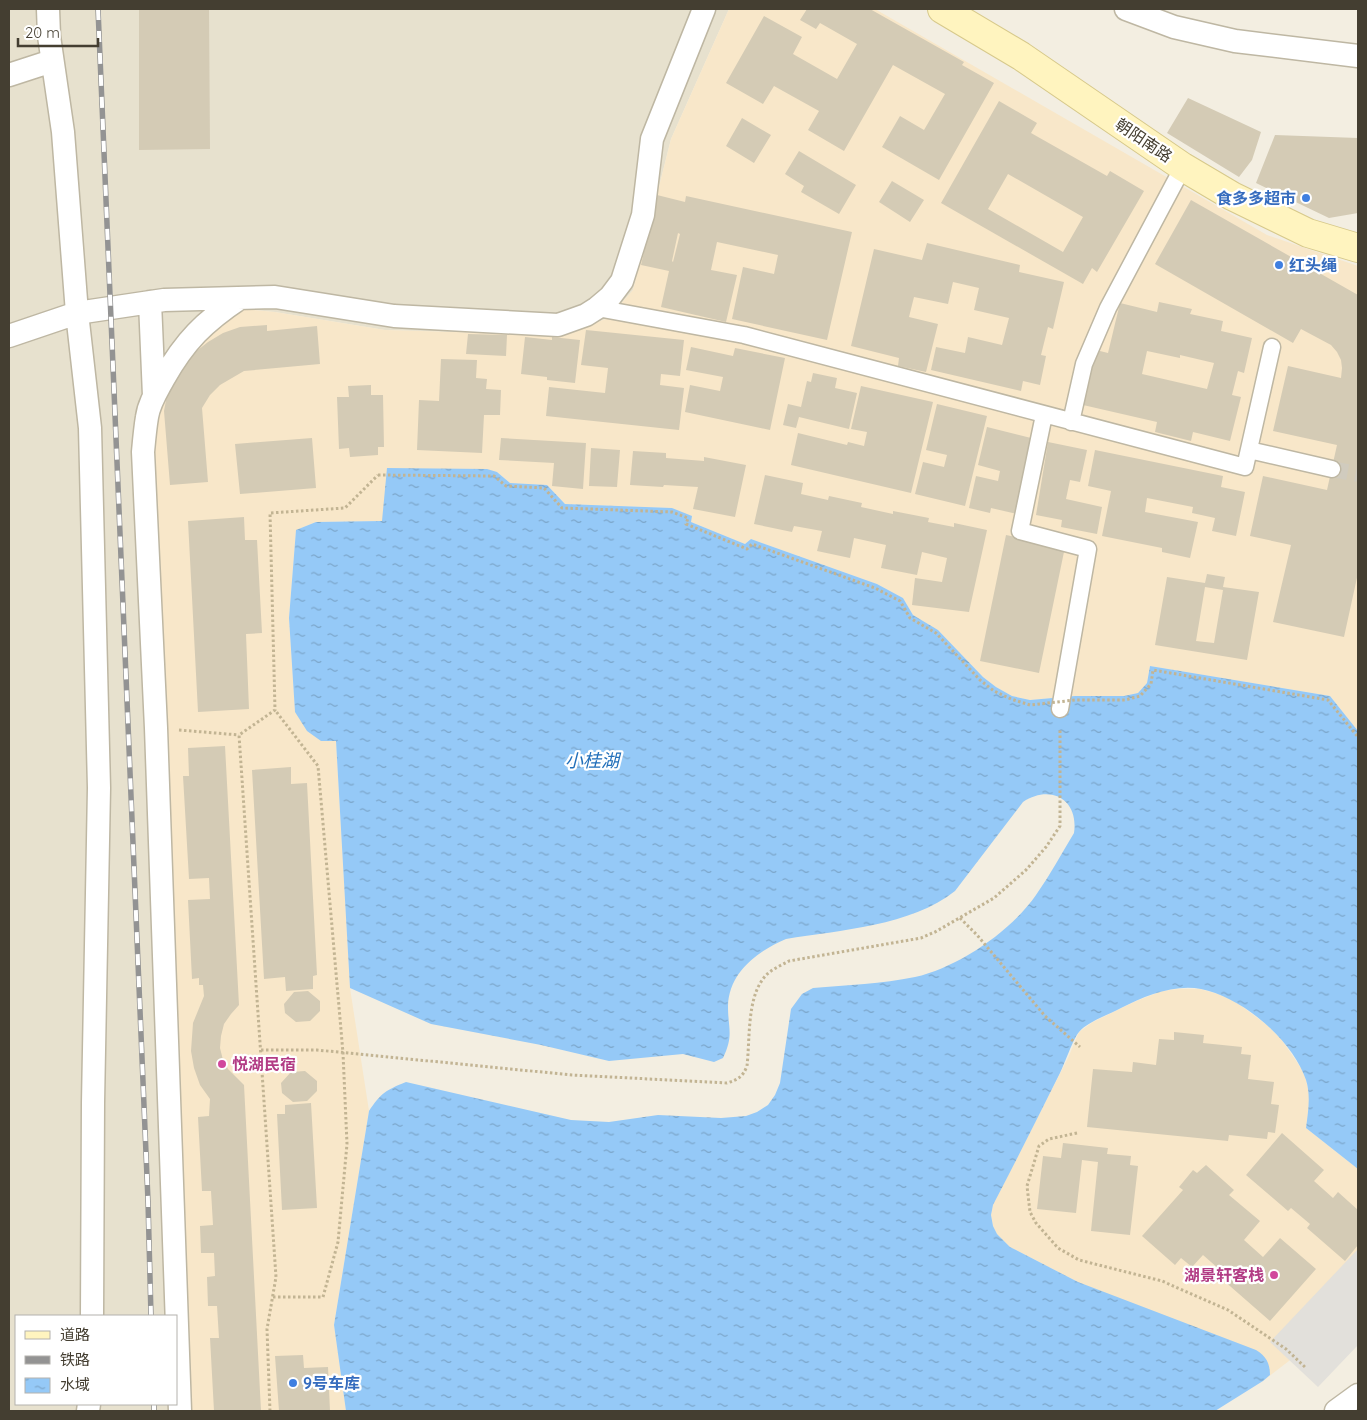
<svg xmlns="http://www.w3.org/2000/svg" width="1367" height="1420" font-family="Quicksand,'Noto Sans SC',sans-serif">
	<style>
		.residential { fill: #e7e1ce; fill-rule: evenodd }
		.commercial { fill: #f8e7c9 }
		.parking { fill: #e2e0db }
		.water { fill: url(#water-ripples) }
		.building { fill: #d4cbb5; fill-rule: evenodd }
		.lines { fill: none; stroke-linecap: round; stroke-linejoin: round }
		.pedestrian-tunnel { stroke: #d0cbbe; stroke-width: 16; stroke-dasharray: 16 8; stroke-linecap: butt }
		.pedestrian-casing { stroke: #beb7a3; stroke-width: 19 }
		.minor-casing { stroke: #beb7a3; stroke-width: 25 }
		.secondary-casing { stroke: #d7c98b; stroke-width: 30 }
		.path { stroke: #c2b493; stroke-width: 3; stroke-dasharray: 2.5 2.5; stroke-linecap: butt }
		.pedestrian { stroke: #fff; stroke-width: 16 }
		.minor { stroke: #fff; stroke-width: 22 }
		.secondary { stroke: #fff4bf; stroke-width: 28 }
		.rail-casing { stroke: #939393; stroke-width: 5.5 }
		.rail { stroke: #fff; stroke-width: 4; stroke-dasharray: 11; stroke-linecap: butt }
		.path-bridge { stroke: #c2b493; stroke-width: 3; stroke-dasharray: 2.5 2.5; stroke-linecap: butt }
		.shop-dot { fill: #3f7fe0; stroke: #fff; stroke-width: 2 }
		.hotel-dot { fill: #d1479c; stroke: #fff; stroke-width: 2 }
		.labels { text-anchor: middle; stroke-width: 4.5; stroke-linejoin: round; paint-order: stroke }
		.street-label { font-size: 16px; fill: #443e31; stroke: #fff }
		.shop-label { font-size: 16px; font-weight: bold; fill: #366cbe; stroke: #fff; text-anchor: start }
		.hotel-label { font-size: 16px; font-weight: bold; fill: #b23c85; stroke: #fff; text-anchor: start }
		.water-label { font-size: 18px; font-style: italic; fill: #216fba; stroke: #fff }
	</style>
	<defs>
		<pattern id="water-ripples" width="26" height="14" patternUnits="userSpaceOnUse" patternTransform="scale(1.25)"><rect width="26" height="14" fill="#95c9f7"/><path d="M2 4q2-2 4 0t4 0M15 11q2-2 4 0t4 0" fill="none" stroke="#7ba5c9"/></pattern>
	</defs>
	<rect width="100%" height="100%" fill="#f3eee1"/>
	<!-- residential -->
	<path class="residential" d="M9,9H729L671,139L633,290L608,318L564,335L385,330L275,312L243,309L188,1411H9ZM16,1316H176V1404H16Z"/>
	<!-- commercial -->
	<path class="commercial" d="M729,9H875L1267,235L1358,266V731L1330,696L1150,666L1147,683L1138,693L1124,696H1075L1030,700L1012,696L996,687L983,677L938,630L913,615L903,598L877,584L751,539L745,544L691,522L672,508L565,504L547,485L510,483L497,472L382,521L316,522L296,530L289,618L295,712L336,741L350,988L369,1111L334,1325L346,1411H188L151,452L155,418L185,357L222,319L243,309L275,312L385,330L564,335L608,318L633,290L671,139Z
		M1178,989H1200L1218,994L1236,1002L1267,1025L1281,1039L1301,1068L1306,1080L1309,1094V1105L1306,1128L1358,1169V1308L1263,1381L1270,1375L1112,1296L1078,1282L1010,1247L997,1234L993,1226L991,1215L993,1205L1068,1058L1079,1032L1093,1022L1134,1002L1162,991Z"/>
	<!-- parking -->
	<path class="parking" d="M1358,1249V1345L1318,1387L1270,1342Z"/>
	<!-- water -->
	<path class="water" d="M387,468L487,469L497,472L510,483L547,485L565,504L672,508L692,516L691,522L745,544L751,539L877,584L903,598L913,615L938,630L983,677L996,687L1012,696L1030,700L1075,696H1124L1138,693L1147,683L1150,666L1330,696L1358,731V1169L1306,1128C1308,1112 1311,1096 1306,1080C1293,1040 1242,997 1201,989C1174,984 1145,996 1121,1008C1110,1014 1087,1022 1079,1032C1073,1039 1065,1063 1060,1073C1038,1117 1016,1161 993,1205L991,1215L993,1226L997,1234L1010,1247L1078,1282L1256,1350C1266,1356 1270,1363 1270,1375L1263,1381L1215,1411H346L334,1325L369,1111C381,1093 386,1090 406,1082L571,1120L609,1122L658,1115L721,1118L746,1116L757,1112L768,1105L775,1095L780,1083L791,1009L802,994L813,988C847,985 882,984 915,977C959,967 1011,931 1036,895C1050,875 1062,853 1074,833C1079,799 1050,784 1023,802L955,891C911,926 840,930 786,939C758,951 729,972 728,1006C728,1029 734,1035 723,1058L714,1062L683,1054L609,1061L541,1045L431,1024L350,988L336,741H321L307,731L295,712L289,618L296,530L316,522L382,521Z"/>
	<!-- building -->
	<path class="building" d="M139,9H209L210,149L139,150Z
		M807,9H870L964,62L962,65L994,83L939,180L882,147L900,116L924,130L945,94L893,65L844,151L808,130L819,111L774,86L763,104L726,83L764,16L802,37L793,54L837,79L857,44L820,23L816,29L800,20Z
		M1188,98L1261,132L1252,160L1239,177L1167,133Z
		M999,101L1037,123L1031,133L1107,176L1110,171L1144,191L1097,272L1092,268L1083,284L941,203ZM1008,174L1083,217L1063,252L988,209Z
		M742,118L771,135L754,163L726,146Z
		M1275,135L1358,138V213L1329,218L1256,183Z
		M799,151L856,185L839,214L801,192L804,186L785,174Z
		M892,181L924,200L910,222L879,202Z
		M657,195L685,202L686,196L852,232L827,340L732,319L743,267L774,274L778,255L717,242L711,270L737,275L726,322L661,307L669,271L641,265ZM678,233L680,234L673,262L672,261Z
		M1191,200L1358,295V573L1344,637L1273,622L1291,545L1250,536L1263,476L1327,490L1337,445L1273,431L1288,366L1341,378L1342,368L1341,360L1337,352L1331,345L1301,329L1293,343L1155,264Z
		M927,243L1020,265L1019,272L1064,282L1053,329L1048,327L1041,355L1046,356L1040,385L1023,381L1021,391L931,370L936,347L965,353L968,337L1002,345L1009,318L974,310L979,288L953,282L948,304L914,297L909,317L938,324L926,372L898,366L899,358L851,346L874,249L922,260Z
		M1159,302L1192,309L1190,314L1223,321L1221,331L1252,338L1244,373L1238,371L1232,395L1241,397L1230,441L1193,432L1191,441L1155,432L1157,422L1083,405L1096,350L1108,353L1120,303L1157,312ZM1147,351L1180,358V355L1214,363L1207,389L1142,374Z
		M267,325V331L317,326L320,364L244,371L220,385L210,395L202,408L208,482L170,485L164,411L167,395L174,380L194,353L208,342L223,333L240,327Z
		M586,330L684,340L680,376L661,374L660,385L684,388L679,430L546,416L549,387L605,393L608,368L581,365Z
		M468,334L507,335L506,356L466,354Z
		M525,337L552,340V337L580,340L575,383L547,380V377L521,374Z
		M691,347L733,356L735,348L785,358L770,430L685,412L690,385L720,391L723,377L686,370Z
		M441,359L477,360L476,378L487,379L486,389L501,390L500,415H484L482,453L417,450L419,400L439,401Z
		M813,373L837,378L835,388L857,393L849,429L799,417L796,428L783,425L788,404L801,407L807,381L811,382Z
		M371,385V395H383L384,447H378V455L350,457L349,448L339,449L337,397H349L348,386Z
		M861,386L933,402L911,493L791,465L798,433L847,445L848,442L864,446L867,432L851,429Z
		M937,404L987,416L965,506L915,494L923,462L944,467L947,455L926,450Z
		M987,427L1035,439L1017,514L991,508L990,513L969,508L976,476L998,481L1000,471L978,465Z
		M312,438L316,488L240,494L235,444Z
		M501,438L586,443L583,489L552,486L554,463L499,460Z
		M1048,442L1087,450L1080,482L1070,480L1066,499L1102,507L1097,534L1061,527L1062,520L1036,515Z
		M591,448L620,450L617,487L589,486Z
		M1095,450L1223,476L1221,487L1245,492L1236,536L1212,531L1215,518L1192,513L1193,507L1147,498L1145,512L1198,522L1190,558L1162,552V548L1102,536L1111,491L1088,486Z
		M633,451L666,453V458L704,461V457L746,465L735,517L693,509L698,487L664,485L663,487L630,485Z
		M765,475L803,483L801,494L828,500L829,496L862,503L861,507L893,514V511L929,518L928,522L954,527V523L987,530L969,612L912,605L915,578L942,582L947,558L922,552L917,575L881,568L886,545L854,538L850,558L817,551L822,531L794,526L792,532L754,524Z
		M244,517L245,540H257L262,633L246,634L249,709L198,712L188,521Z
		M1006,535L1065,547L1039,673L980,661Z
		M1207,574L1225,577L1223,587L1259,592L1247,660L1155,645L1167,577L1205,583ZM1205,587L1223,590L1214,643L1196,641Z
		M225,746L239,1005L231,1014L224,1024L221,1036L220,1048L223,1060L228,1069L244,1085L261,1411H214L210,1338H219L217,1306H208L207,1277L215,1276L214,1253H201L200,1226L213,1225L211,1191H202L198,1117L209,1116L210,1099L200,1085L194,1068L191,1051L193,1023L204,996L203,985H199V978L192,979L188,900L210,899L209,878L189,879L183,776H189L188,748Z
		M291,767V784L307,783L317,975L313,976V989L286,991L285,977L264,979L252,770Z
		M308,991L320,1001V1011L310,1021L296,1022L285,1013L284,1004L294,992Z
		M1174,1032L1204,1035L1203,1043L1242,1047L1241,1054L1251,1055L1248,1079L1274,1082L1271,1104L1279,1105L1275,1133L1268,1132L1267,1139L1229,1135L1228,1141L1087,1127L1093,1069L1132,1072L1133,1062L1156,1065L1159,1039L1174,1040Z
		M305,1071L317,1081V1091L307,1101L293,1102L282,1093L281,1083L291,1072Z
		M311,1103L317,1208L282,1210L277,1114H285V1105Z
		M1282,1133L1324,1170L1314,1181L1333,1198L1338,1192L1358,1210V1245L1345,1261L1307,1228L1310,1224L1291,1208L1288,1211L1246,1175Z
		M1063,1143L1108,1148L1107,1154L1131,1156L1130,1165L1138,1166L1130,1235L1091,1231L1098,1162L1082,1160L1076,1213L1037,1209L1043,1156L1061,1158Z
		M1206,1165L1234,1190L1229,1195L1260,1221L1244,1240L1263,1257L1280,1238L1316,1269L1270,1321L1215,1273L1219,1269L1203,1255L1192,1267L1181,1258L1175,1265L1142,1236L1183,1190L1179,1187L1193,1170L1197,1173Z
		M303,1355L304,1368L328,1367L330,1411H279L275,1356Z"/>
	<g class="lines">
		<!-- pedestrian-tunnel -->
		<path class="pedestrian-tunnel" d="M1332,469L1358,474"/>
		<!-- pedestrian casing -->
		<g class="pedestrian-casing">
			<path id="pedestrian" d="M597,308L744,335L1245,467L1272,347
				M1044,415L1020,531L1088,549L1060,709
				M1071,422L1084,364L1108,308L1183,167
				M1249,450L1332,469"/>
		</g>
		<!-- minor casing -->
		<g class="minor-casing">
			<path id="minor" d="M48,9L49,36L63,132L77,313L90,428L99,788L93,1103L92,1316
				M1126,9L1174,27L1235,41L1358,56
				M9,75L52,61
				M150,302L154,396
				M9,336L77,313L164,300L275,297L394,316L558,325L586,315L597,308L610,297L622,281L643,215L652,139L704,9
				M88,1411L89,1404
				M180,1411L156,728L143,452C144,441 145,429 147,417C149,403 157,391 164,378C185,341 204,322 240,298
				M1336,1411L1358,1395"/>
		</g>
		<!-- secondary casing -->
		<g class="secondary-casing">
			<path id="secondary" d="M942,9L1021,56L1183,167L1232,196L1308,233L1358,248"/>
		</g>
		<!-- path -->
		<path class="path" d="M179,730L239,735
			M960,918L977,935L1045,1016L1080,1047
			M261,1050H317L572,1075L727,1083C737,1080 743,1077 747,1066C750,1039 747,1000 763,979C769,970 780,966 789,961L921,938L935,932L994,898L1026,870L1046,847L1060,826V730
			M1077,1133L1049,1139L1039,1146L1027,1186L1030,1212L1036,1223L1058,1248L1079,1260L1162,1281L1228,1310L1286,1349L1306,1368
			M273,1297H323L338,1242L347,1144L343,1053L318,766L275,710
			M270,1411L267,1329L276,1277L239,735L275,710L270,513L345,508L378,475"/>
		<!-- pedestrian -->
		<use href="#pedestrian" class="pedestrian"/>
		<!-- minor -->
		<use href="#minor" class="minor"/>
		<!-- secondary -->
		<use href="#secondary" class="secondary"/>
		<!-- rail casing -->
		<g class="rail-casing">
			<path id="rail" d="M98,9L148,1201L151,1316
				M154,1404V1411"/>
		</g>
		<!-- rail -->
		<use href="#rail" class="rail"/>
		<!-- path-bridge -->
		<path class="path-bridge" d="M378,475L494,476L506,486L544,488L562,508L672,512L688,518L686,524L747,549L752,544L875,588L900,601L910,618L936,633L980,680L994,691L1011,699L1030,705L1075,700H1125L1140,696L1151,684L1153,670L1328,700L1358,737"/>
	</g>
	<!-- markers -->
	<g class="shop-dot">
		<circle cx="1306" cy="198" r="5"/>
		<circle cx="1279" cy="265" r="5"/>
		<circle cx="293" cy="1383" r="5"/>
	</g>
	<g class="hotel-dot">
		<circle cx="222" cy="1064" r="5"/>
		<circle cx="1274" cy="1275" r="5"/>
	</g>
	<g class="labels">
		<!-- street labels -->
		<g class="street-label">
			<text transform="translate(1144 140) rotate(34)" y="6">朝阳南路</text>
		</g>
		<!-- shop labels -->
		<g class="shop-label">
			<text x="1296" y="204" text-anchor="end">食多多超市</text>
			<text x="1289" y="271">红头绳</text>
			<text x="303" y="1389">9号车库</text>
		</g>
		<!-- hotel labels -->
		<g class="hotel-label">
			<text x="232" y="1070">悦湖民宿</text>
			<text x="1264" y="1281" text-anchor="end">湖景轩客栈</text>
		</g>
		<!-- water labels -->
		<g class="water-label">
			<text x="592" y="767">小桂湖</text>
		</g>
	</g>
	<!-- border -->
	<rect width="1367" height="1420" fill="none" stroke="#443e31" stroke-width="20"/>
	<!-- legend -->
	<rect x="15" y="1315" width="162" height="90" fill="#ffffff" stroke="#b4b2ad"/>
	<rect x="25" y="1331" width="25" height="8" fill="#fff4bf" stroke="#b4b2ad"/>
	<text x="60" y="1340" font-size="15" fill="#443e31">道路</text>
	<rect x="25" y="1356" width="25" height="8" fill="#939393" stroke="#b4b2ad"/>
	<text x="60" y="1365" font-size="15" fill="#443e31">铁路</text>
	<rect x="25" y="1378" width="25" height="15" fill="url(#water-ripples)" stroke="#b4b2ad"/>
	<text x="60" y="1390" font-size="15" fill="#443e31">水域</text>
	<!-- scale -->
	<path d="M18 38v8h80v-8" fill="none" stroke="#443e31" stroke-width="2.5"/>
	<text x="25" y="38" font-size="15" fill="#443e31" stroke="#ffffff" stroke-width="4" paint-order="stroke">20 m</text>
</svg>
